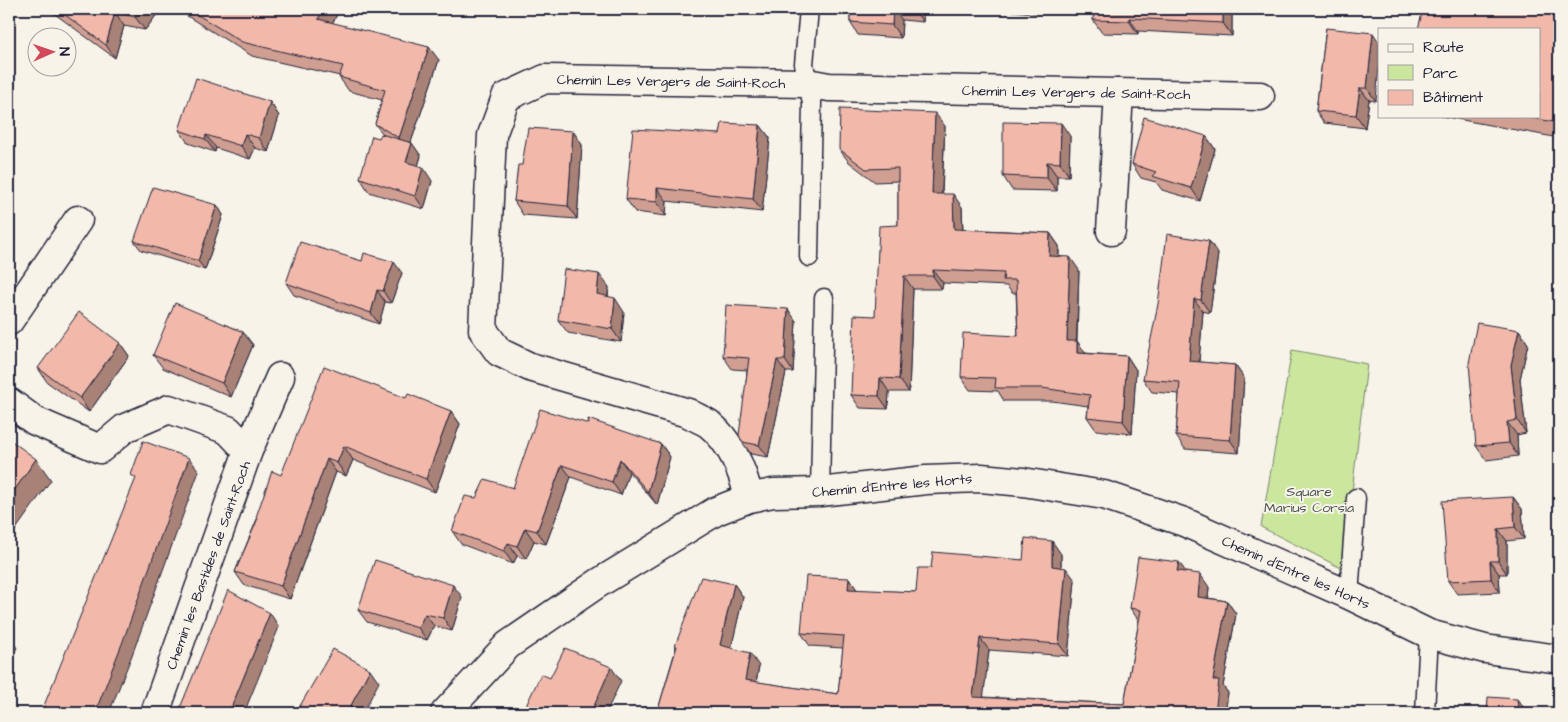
<svg xmlns="http://www.w3.org/2000/svg" width="1568" height="722" font-family="'Architects Daughter',sans-serif">
	<style>
		.green { fill: #cbe79d; stroke: #76846c }
		.lines { fill: none; stroke-linecap: round; stroke-linejoin: round }
		.lane-casing { stroke: #22223b; stroke-width: 21 }
		.street-casing { stroke: #22223b; stroke-width: 31 }
		.lane { stroke: #f7f3e8; stroke-width: 18 }
		.street { stroke: #f7f3e8; stroke-width: 28 }
		.wall { fill: #d09f92; stroke: #22223b }
		.shaded-wall { fill: #a98277; stroke: #22223b }
		.building { fill: #f2b9aa; stroke: #22223b }
		.labels { text-anchor: middle; stroke-width: 4; stroke-linejoin: round; paint-order: stroke }
		.street-label { font-size: 14px; fill: #22223b; stroke: #f7f3e8 }
		.park-label { font-size: 14px; fill: #4c5354; stroke: #f7f3e8 }
	</style>
	<rect width="100%" height="100%" fill="#f7f3e8"/>
	<filter id="ink" filterUnits="userSpaceOnUse"><feTurbulence type="fractalNoise" baseFrequency=".02" numOctaves="2"/><feDisplacementMap in="SourceGraphic" scale="10" xChannelSelector="R" yChannelSelector="G"/><feConvolveMatrix kernelMatrix="1 2 1 2 8 2 1 2 1" color-interpolation-filters="sRGB"/></filter>
	<g filter="url(#ink)">
		<!-- green -->
		<path class="green" d="M1292,350L1367,364L1343,569L1261,527Z"/>
		<g class="lines">
			<!-- lane casing -->
			<g class="lane-casing">
				<path id="lane" d="M809,257L812,103L804,64L809,9
					M820,492L824,298
					M1349,595L1356,498
					M1425,713L1429,634"/>
			</g>
			<!-- street casing -->
			<g class="street-casing">
				<path id="street" d="M1111,231L1119,93
					M9,321L78,220
					M9,402L35,421L100,449L125,428L169,409L228,430L248,451L155,713
					M248,451L280,377
					M749,498C743,471 731,442 709,424C703,420 695,417 688,413L530,367L499,352L483,330L492,135L506,97L545,79L807,83L829,87L1260,96
					M445,713L508,645L597,584L716,511L749,498L773,493L820,492L926,480L981,478L1023,482L1104,495L1184,522L1349,595L1429,634L1485,649L1559,659"/>
			</g>
			<!-- lane -->
			<use href="#lane" class="lane"/>
			<!-- street -->
			<use href="#street" class="street"/>
		</g>
		<!-- wall -->
		<path class="wall" d="M48,9H161L145,30L124,26L115,58Z
			M182,9H340L332,23L439,60L411,142L421,156L418,166L432,181L424,209L369,192L360,178L379,138L383,134L375,124L382,100L349,91L339,77L340,76L252,56L187,16Z
			M432,9H441L436,13Z
			M601,9H657V14L603,11Z
			M716,9H765L764,15L717,10Z
			M850,9H924L923,22L902,20L901,38L858,35L850,22Z
			M994,9H1038L1037,13L998,10Z
			M1090,9H1232V36L1138,31V34L1102,33L1093,20L1094,14Z
			M1559,11V138L1441,116H1539Z
			M1326,28L1376,101L1369,100L1365,128L1324,123L1316,111Z
			M270,102L279,116L268,152L255,148L250,159L216,148L215,152L188,143L179,130Z
			M760,125L770,138L762,212L667,201L666,216L635,212L626,199L720,134Z
			M945,126L942,194L962,207L963,229L1050,233L1059,246V257L1079,270L1077,341L1085,353L1127,356L1136,370L1132,434L1096,430L1087,417L1088,406L1052,401H1004L998,391L970,390L961,377L1018,336L1016,293H1012L1007,286L943,283L942,289H913L909,392H889L888,409L860,408L851,395L875,316L898,225V181L875,182L849,162L839,149Z
			M573,131L582,145L577,219L523,215L514,201L522,165Z
			M1070,136L1069,176H1057V191L1012,190L1003,176Z
			M1206,136L1215,149L1200,201L1162,190L1156,182L1141,178L1132,164Z
			M217,205L223,215L205,270L141,250L134,241Z
			M1209,241L1218,254L1210,313L1203,311L1199,362L1235,365L1244,378L1239,453L1185,449L1176,436L1179,394L1152,392L1143,379Z
			M362,261L402,273L391,303L385,302L379,324L294,295L286,283Z
			M609,287L608,297L624,312L621,342L568,333L558,320Z
			M796,321L793,372H786L768,457L751,454L742,442L747,370L732,369L723,356Z
			M1519,330L1528,344L1520,379L1526,433L1517,435L1518,456L1486,460L1476,446Z
			M243,332L253,345L231,397L163,368L153,355Z
			M120,343L129,356L89,412L47,382L38,368Z
			M406,398L451,411L460,424L435,492L353,460L346,476L336,472L290,599L244,585L235,572L257,519L256,517L281,475Z
			M589,424L661,444L670,457L657,505L629,472L621,495L571,477L546,544L534,541L526,559L517,556L513,564L461,544L452,531L476,498L513,488Z
			M1513,497L1522,509L1524,539L1507,541V574H1499L1500,592L1457,594L1448,581Z
			M1061,554V567L1075,580L1068,656L989,650L983,697L1124,704L1139,621L1130,608L1186,572L1209,587L1208,598L1227,601L1236,614L1223,686L1228,693L1225,713H657L676,648L675,646L734,584L743,597L731,648L759,666L756,682L838,694L843,648L810,646L801,633L849,578L857,590L916,592L931,568L1023,560Z
			M462,597L452,631L434,626L427,640L367,622L358,610Z"/>
		<!-- shaded-wall -->
		<path class="shaded-wall" d="M142,9H161L145,30L135,17Z
			M324,9H340L327,33L318,19Z
			M653,9H657V14Z
			M760,9H765L764,15Z
			M893,9L902,20L901,38L892,25Z
			M914,9H924L923,22L914,10Z
			M1223,9H1232V36L1223,23Z
			M115,12L124,26L115,58L106,45Z
			M1129,18L1138,31V34L1129,21Z
			M1373,33L1379,42V67L1376,101L1367,88Z
			M429,47L439,60L408,151L399,138Z
			M1360,88L1369,100L1365,128L1356,115Z
			M270,102L279,116L268,152L259,138Z
			M935,113L945,126L941,207L932,194Z
			M1061,123L1070,136L1069,176L1060,163Z
			M760,125L770,138L762,212L753,199Z
			M573,131L582,145L577,219L568,206Z
			M245,134L255,148L250,159L241,146Z
			M206,135L216,148L215,152L205,139Z
			M1206,136L1215,149L1200,201L1191,188Z
			M412,143L421,156L415,175L406,162Z
			M1047,162L1057,176V191L1047,178Z
			M423,167L432,181L424,209L415,196Z
			M657,188L667,201L666,216L657,202Z
			M953,194L962,207L963,242L954,229Z
			M217,205L223,215L205,270L198,261Z
			M1050,233L1059,246L1058,269L1049,256Z
			M1209,241L1218,254L1210,313L1201,300Z
			M1070,257L1079,270L1076,354L1067,341Z
			M394,262L402,273L391,303L383,291Z
			M933,270L943,283L942,289L933,276Z
			M599,274L609,287L606,307L597,294Z
			M904,276L913,289L909,392L899,379Z
			M377,290L385,302L379,324L371,313Z
			M615,298L624,312L621,342L612,329Z
			M1194,299L1203,311L1198,374L1189,361Z
			M788,309L796,321L793,372L785,360Z
			M1519,330L1528,344L1520,379L1526,433L1517,420L1511,365Z
			M243,332L253,345L231,397L222,383Z
			M1077,341L1086,354L1077,353Z
			M120,343L129,356L89,412L80,398Z
			M1127,356L1136,370L1132,434L1123,421Z
			M777,360L786,372L768,457L759,445Z
			M1235,365L1244,378L1239,453L1230,440Z
			M880,378L889,392L888,409L879,396Z
			M451,411L460,424L435,492L426,479Z
			M1507,422L1517,435L1518,456L1509,443Z
			M661,444L670,457L657,505L648,492Z
			M344,446L353,460L346,476L337,463Z
			M189,458L199,471L132,655L109,713H95Z
			M36,459L51,480L9,539V498Z
			M327,459L336,472L290,599L281,586Z
			M620,459L629,472L621,495L612,482Z
			M562,465L571,477L546,544L537,531Z
			M1513,497L1522,509L1524,539L1515,527Z
			M525,528L534,541L526,559L517,546Z
			M1498,529L1507,541V574L1498,561Z
			M1052,541L1061,554V579L1052,566Z
			M508,543L517,556L513,564L504,551Z
			M1490,561L1499,574L1500,592L1491,579Z
			M1179,562L1188,575L1177,571Z
			M1066,568L1075,580L1068,656L1059,644Z
			M1200,574L1209,587L1207,610L1198,597Z
			M849,578L858,591L848,589Z
			M734,584L743,597L729,658L720,645Z
			M453,585L462,597L452,631L443,618Z
			M1227,601L1236,614L1223,686L1228,693L1225,713H1215L1213,680Z
			M270,613L279,627L244,713H229Z
			M425,614L434,626L427,640L418,628Z
			M9,636L17,648L9,659Z
			M980,638L989,650L982,709L973,697Z
			M750,653L759,666L754,693L745,680Z
			M611,667L621,681L606,713H591Z
			M370,669L379,682L363,713H347Z
			M1517,699L1527,712L1518,709Z"/>
		<!-- building -->
		<path class="building" d="M57,9H142L135,17L115,12L106,45Z
			M188,9H324L318,19L429,47L399,138L375,124L385,90L339,77L343,66L242,42Z
			M850,9H893L892,25L850,22Z
			M1094,9H1223V23L1129,18V21L1093,20Z
			M1423,9H1545L1559,11V123L1521,116H1539V29H1418Z
			M1326,28L1373,33L1367,88H1360L1356,115L1316,111Z
			M196,78L270,102L259,138L245,134L241,146L206,135L205,139L179,130Z
			M840,109L935,113L932,194H953L954,229L1050,233L1049,256L1070,257L1067,341H1077V353L1127,356L1123,421L1087,417L1090,395L1042,388H995L996,378L961,377L963,333L1018,336L1016,280H1003L1004,273L933,270V276H904L899,379L880,378L879,396L851,395L854,315L875,316L879,226L898,225V168L866,169L839,149Z
			M1144,117L1206,136L1191,188L1152,176L1156,172L1132,164Z
			M1003,122L1061,123L1060,163L1047,162V178L1003,176Z
			M722,123L760,125L753,199L657,188V202L626,199L633,129L720,134Z
			M528,128L573,131L568,206L514,201L518,165H522Z
			M381,134L412,143L406,162L423,167L415,196L360,178L372,136L379,138Z
			M153,187L217,205L198,261L134,241Z
			M1167,234L1209,241L1201,300L1194,299L1189,361L1235,365L1230,440L1176,436L1180,382L1143,379L1158,304Z
			M300,242L362,261L364,253L394,262L383,291L377,290L371,313L286,283Z
			M564,269L599,274L597,294L615,298L612,329L558,320Z
			M175,303L243,332L222,383L153,355Z
			M726,305L788,309L785,360H777L759,445L742,442L739,435L749,358L723,356Z
			M79,312L120,343L80,398L38,368Z
			M1477,323L1519,330L1511,365L1517,420L1507,422L1509,443L1476,446L1469,363Z
			M324,366L406,398L408,394L451,411L426,479L344,446L337,463L327,459L281,586L235,572L258,518L256,517L272,471L281,475Z
			M540,409L589,424L588,419L661,444L648,492L620,459L612,482L562,465L537,531L525,528L517,546L508,543L504,551L452,531L465,496L476,498L485,479L513,488Z
			M9,439L36,459L9,498Z
			M143,441L189,458L123,641L95,713H41L136,478L131,475Z
			M1513,497L1515,527L1498,529V561H1490L1491,579L1448,581L1442,501Z
			M1025,538L1052,541V566L1066,568L1059,644L980,638L973,697L1124,704L1141,610L1130,608L1138,557L1179,562L1177,571L1200,574L1198,597L1227,601L1213,680H1219L1215,713H657L677,646H675L701,577L734,584L720,645L750,653L745,680L838,694L844,636L801,633L806,576L849,578L848,589L916,592L918,568H931L933,552L1023,560Z
			M375,560L453,585L443,618L425,614L418,628L358,610Z
			M228,590L270,613L229,713H178Z
			M565,648L611,667L591,713H531L524,710L541,674L550,678Z
			M333,649L370,669L347,713H301L297,711Z
			M1488,697L1517,699L1518,709L1544,712V713H1487Z"/>
	</g>
	<g class="labels">
		<!-- street labels -->
		<g class="street-label">
			<text transform="translate(671 81) rotate(1)" y="5">Chemin Les Vergers de Saint-Roch</text>
			<text transform="translate(1076 92) rotate(1)" y="5">Chemin Les Vergers de Saint-Roch</text>
			<text transform="translate(892 485) rotate(-5)" y="5">Chemin d'Entre les Horts</text>
			<text transform="translate(208 565) rotate(-70)" y="5">Chemin les Bastides de Saint-Roch</text>
			<text transform="translate(1296 572) rotate(24)" y="5">Chemin d'Entre les Horts</text>
		</g>
		<!-- park labels -->
		<g class="park-label">
			<text x="1309" y="496">Square<tspan x="1309" dy="16">Marius Corsia</tspan></text>
		</g>
	</g>
	<!-- margin -->
	<rect width="1568" height="722" fill="none" stroke="#f7f3e8" stroke-width="30"/>
	<rect x="15" y="15" width="1538" height="692" fill="none" stroke="#22223b" stroke-width="2" filter="url(#ink)"/>
	<!-- legend -->
	<rect x="1378" y="28" width="162" height="90" fill="#f7f3e8" stroke="#a29fa3"/>
	<rect x="1388" y="44" width="25" height="8" fill="#f7f3e8" stroke="#a29fa3"/>
	<text x="1423" y="52" font-size="15" fill="#22223b">Route</text>
	<rect x="1388" y="65" width="25" height="15" fill="#cbe79d" stroke="#a29fa3"/>
	<text x="1423" y="78" font-size="15" fill="#22223b">Parc</text>
	<rect x="1388" y="90" width="25" height="15" fill="#f2b9aa" stroke="#a29fa3"/>
	<text x="1423" y="102" font-size="15" fill="#22223b">Bâtiment</text>
	<!-- north arrow -->
	<g transform="translate(52 52) rotate(88)"><circle r="24" fill="#f7f3e8" stroke="#a29fa3"/>
	<path d="M0-4L9 19L0 12L-9 19Z" fill="#d1495b"/>
	<text y="-8" font-size="14" font-weight="bold" text-anchor="middle" fill="#22223b">N</text>
	</g>
</svg>
